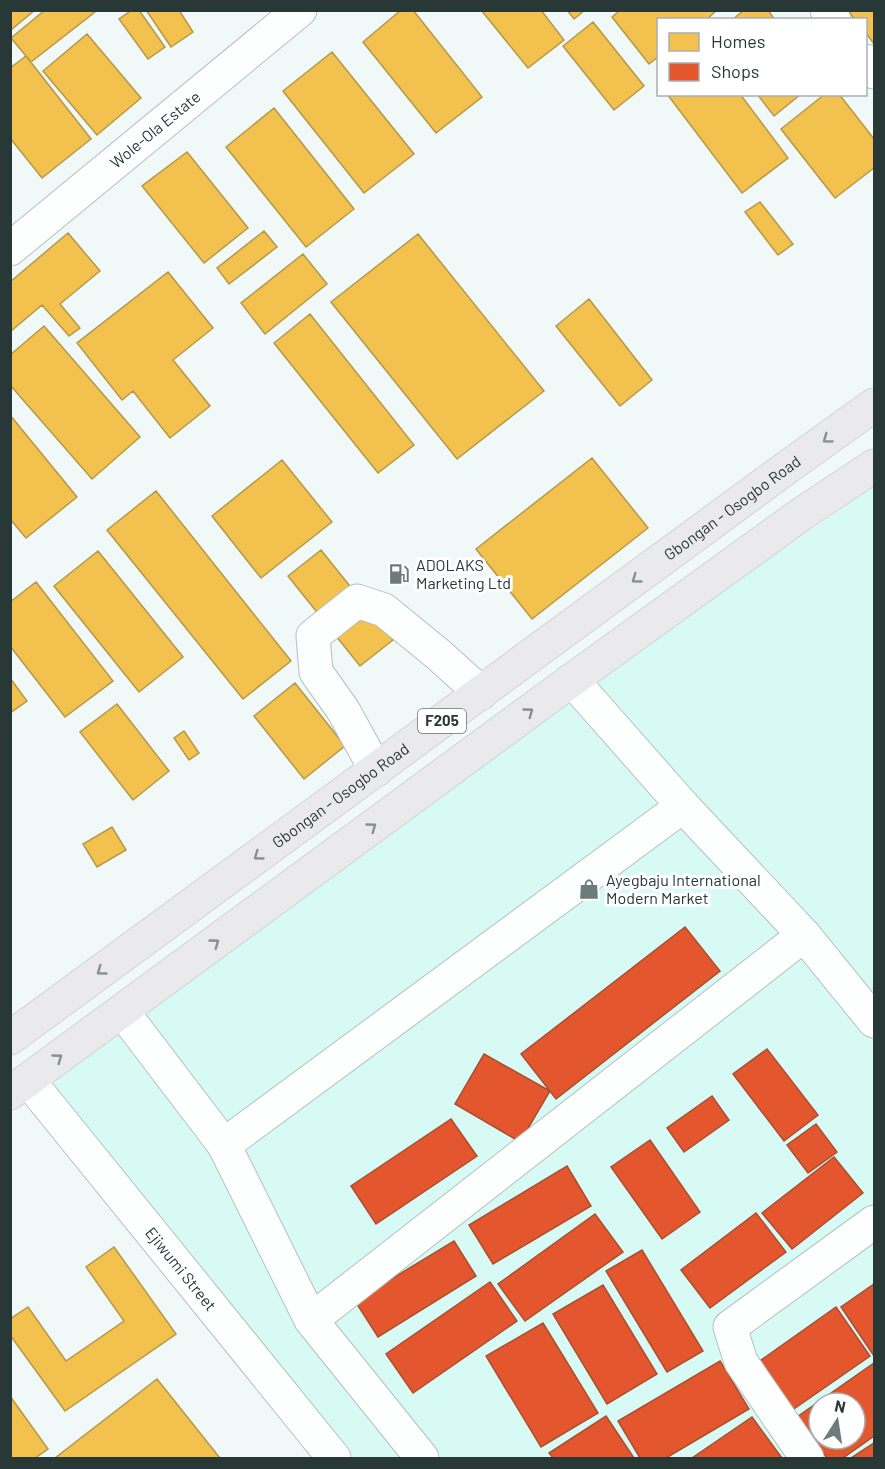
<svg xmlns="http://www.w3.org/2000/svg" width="885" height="1469" font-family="Barlow,sans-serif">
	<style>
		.built { fill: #d8faf5; fill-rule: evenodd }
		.homes { fill: #f2c14e; stroke: #b59847; stroke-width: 1.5 }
		.shops { fill: #e4572e; stroke: #ab4e30; stroke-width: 1.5; fill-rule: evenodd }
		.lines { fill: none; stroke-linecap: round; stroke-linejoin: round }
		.minor-casing { stroke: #b5c0bf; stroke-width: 35 }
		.major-casing { stroke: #ced5d4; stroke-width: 35 }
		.minor { stroke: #fdfefe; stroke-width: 33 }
		.major { stroke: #eae9ec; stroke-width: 33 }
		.oneway { stroke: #889091 }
		.labels { text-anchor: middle; stroke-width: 6; stroke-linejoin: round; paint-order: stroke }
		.shield { fill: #fff; stroke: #687472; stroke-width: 1.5 }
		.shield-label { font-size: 15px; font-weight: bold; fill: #273836 }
		.street-label { font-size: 16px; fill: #273836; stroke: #fff }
		.poi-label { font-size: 16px; fill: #273836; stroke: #fff; text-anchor: start }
	</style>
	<rect width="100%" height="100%" fill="#f0f9f8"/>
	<!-- built -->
	<path class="built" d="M874,487V1458H349L47,1077L562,701ZM819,1403H855V1439H819Z"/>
	<!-- homes -->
	<path class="homes" d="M10,10H35L12,29L10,28Z
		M45,10H94L95,12L31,62L11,38Z
		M132,10H139L165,47L148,59L119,19Z
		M146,10H179L193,32L171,47Z
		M401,10H413L482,97L436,133L363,42Z
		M481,10H541L564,40L528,68Z
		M567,10H585L574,19Z
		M620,10H717L706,20H658V57L649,64L612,17Z
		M744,10H768L775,20H732Z
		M848,10H874V44L866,33V20H855Z
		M593,22L644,86L614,110L563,46Z
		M87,34L141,98L97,135L43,71Z
		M332,52L414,154L364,193L283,91Z
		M26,56L91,139L42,178L10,138V68Z
		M667,94H740L788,158L742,193Z
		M757,94H801L774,116Z
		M825,94H839L874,139V168L835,198L781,129Z
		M274,108L354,209L306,247L226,147Z
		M187,152L248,228L204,263L142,186Z
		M760,202L793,244L778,255L745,212Z
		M264,231L277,247L229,284L217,268Z
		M68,233L100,271L60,304L80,328L69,336L42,305L10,332V282Z
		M418,234L544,391L457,459L331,302Z
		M303,254L327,284L265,334L241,303Z
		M168,272L213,328L173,360L210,406L170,438L133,391L122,400L77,343Z
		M589,299L652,380L620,406L556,326Z
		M310,314L414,445L378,473L274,343Z
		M44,326L140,437L92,479L10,385V355Z
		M10,415L77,497L26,538L10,519Z
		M592,458L648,528L532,619L476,549Z
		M282,460L332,522L261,578L212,516Z
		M156,491L291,661L243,699L107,530Z
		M321,550L393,640L360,666L288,576Z
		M98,551L183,657L139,692L54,586Z
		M36,582L113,681L65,717L10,646V602Z
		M10,678L27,701L10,713Z
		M295,683L345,746L304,779L254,716Z
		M117,704L169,771L133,800L80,732Z
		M184,731L199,753L189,760L174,738Z
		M112,827L126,850L97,867L83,844Z
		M114,1247L176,1334L65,1411L10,1335V1319L28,1307L66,1361L124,1321L86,1267Z
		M157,1379L220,1458H55Z
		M10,1396L48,1449L35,1458H10Z"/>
	<!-- shops -->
	<path class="shops" d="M685,927L720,971L556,1099L521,1054Z
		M767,1049L818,1115L784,1141L733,1074Z
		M484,1054L550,1091L520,1142L455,1104Z
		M712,1096L729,1120L684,1152L667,1128Z
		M451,1119L477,1156L376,1224L351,1186Z
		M816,1124L837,1152L808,1173L787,1145Z
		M650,1140L700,1212L662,1239L611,1167Z
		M834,1157L863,1193L792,1249L762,1213Z
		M567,1166L591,1206L493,1264L469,1225Z
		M756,1213L786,1252L710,1308L681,1270Z
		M595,1214L623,1252L525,1321L498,1284Z
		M454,1241L476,1276L378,1337L355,1301Z
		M642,1250L703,1351L667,1372L606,1271Z
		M490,1282L517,1321L413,1393L386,1354Z
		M874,1284V1356L841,1307Z
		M603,1285L657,1374L607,1404L553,1314Z
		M836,1307L870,1356L788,1413L754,1365Z
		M543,1323L598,1413L541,1447L486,1356Z
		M720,1361L749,1409L666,1458H640L618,1421Z
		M874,1363V1436L843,1458H827L797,1417ZM819,1403H855V1439H819Z
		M606,1416L634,1458H553L549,1453Z
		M752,1417L782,1458H692Z
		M874,1443V1458H851Z"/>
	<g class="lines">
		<!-- minor casing -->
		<g class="minor-casing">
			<g id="minor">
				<path d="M827,10L834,20"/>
				<path d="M866,61L874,72"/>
				<path id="s1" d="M10,249L300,10"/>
				<path d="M572,680L683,806L804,935L874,1021"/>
				<path d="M376,770L343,710L316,672L313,636L357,601L384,610L439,655L481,693"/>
				<path d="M122,1011L224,1145L311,1320L422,1458"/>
				<path id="s2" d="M28,1080L334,1458"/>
				<path d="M224,1145L683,806"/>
				<path d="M311,1320L804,935"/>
				<path d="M807,1458L741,1362L730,1327L874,1222"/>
			</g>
		</g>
		<!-- major casing -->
		<g class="major-casing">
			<g id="major">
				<path id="s3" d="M10,1038L789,466L874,405"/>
				<path d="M10,1093L572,680L803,513L874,466"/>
			</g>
		</g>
		<!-- minor -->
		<use href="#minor" class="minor"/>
		<!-- major -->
		<use href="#major" class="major"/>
	</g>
	<!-- one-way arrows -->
	<defs><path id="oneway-chevron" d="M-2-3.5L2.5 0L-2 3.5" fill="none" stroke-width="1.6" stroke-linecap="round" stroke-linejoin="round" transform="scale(1.5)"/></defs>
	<g class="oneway">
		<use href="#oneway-chevron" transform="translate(827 439) rotate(144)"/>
		<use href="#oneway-chevron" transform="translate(636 579) rotate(144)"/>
		<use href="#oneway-chevron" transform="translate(529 712) rotate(-36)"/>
		<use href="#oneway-chevron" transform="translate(372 827) rotate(-36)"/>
		<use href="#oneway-chevron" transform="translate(258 856) rotate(144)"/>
		<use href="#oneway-chevron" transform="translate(215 943) rotate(-36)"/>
		<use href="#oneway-chevron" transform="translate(101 971) rotate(144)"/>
		<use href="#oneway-chevron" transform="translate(58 1058) rotate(-36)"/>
	</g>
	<!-- icons -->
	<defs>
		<g id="fuel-bare" transform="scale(1.62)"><path d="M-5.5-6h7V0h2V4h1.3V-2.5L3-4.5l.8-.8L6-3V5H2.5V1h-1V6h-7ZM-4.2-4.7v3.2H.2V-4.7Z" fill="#6d7c7a" stroke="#fff" stroke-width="2.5" paint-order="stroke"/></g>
		<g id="shop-bare" transform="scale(1.62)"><path d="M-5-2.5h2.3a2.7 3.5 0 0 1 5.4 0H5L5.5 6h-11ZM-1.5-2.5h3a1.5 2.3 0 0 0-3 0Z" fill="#6d7c7a" stroke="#fff" stroke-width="2.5" paint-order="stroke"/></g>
	</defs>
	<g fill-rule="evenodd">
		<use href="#fuel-bare" x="399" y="574"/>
		<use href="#shop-bare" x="589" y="889"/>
	</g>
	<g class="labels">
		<!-- shield labels -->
		<rect class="shield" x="418" y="709" width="48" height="24" rx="4.5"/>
		<g class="shield-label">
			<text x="442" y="726">F205</text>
		</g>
		<!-- street labels -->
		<g class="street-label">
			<text dy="6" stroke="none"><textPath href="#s1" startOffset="188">Wole-Ola Estate</textPath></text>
			<text dy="6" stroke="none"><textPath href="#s3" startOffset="896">Gbongan - Osogbo Road</textPath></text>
			<text dy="6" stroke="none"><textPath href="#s3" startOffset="410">Gbongan - Osogbo Road</textPath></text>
			<text dy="6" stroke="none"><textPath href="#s2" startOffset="243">Ejiwumi Street</textPath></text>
		</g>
		<!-- poi labels -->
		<g class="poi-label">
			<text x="416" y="571">ADOLAKS<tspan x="416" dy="18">Marketing Ltd</tspan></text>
			<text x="606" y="886">Ayegbaju International<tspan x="606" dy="18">Modern Market</tspan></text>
		</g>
	</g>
	<!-- border -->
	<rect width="885" height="1469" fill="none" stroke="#273836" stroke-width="24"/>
	<!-- legend -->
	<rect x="657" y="18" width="210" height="78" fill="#ffffff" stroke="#a9afaf" stroke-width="1.5"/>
	<rect x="669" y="33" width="30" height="18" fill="#f2c14e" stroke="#a9afaf" stroke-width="1.5"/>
	<text x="711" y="48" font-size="18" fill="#273836">Homes</text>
	<rect x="669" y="63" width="30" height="18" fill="#e4572e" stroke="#a9afaf" stroke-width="1.5"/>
	<text x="711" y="78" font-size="18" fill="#273836">Shops</text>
	<!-- north arrow -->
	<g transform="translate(837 1421) rotate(12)"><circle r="28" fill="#ffffff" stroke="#a9afaf" stroke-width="1.5"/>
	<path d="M0-4.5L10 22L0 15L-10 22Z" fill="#6d7c7a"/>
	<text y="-9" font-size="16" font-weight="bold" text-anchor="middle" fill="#273836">N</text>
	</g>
</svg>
